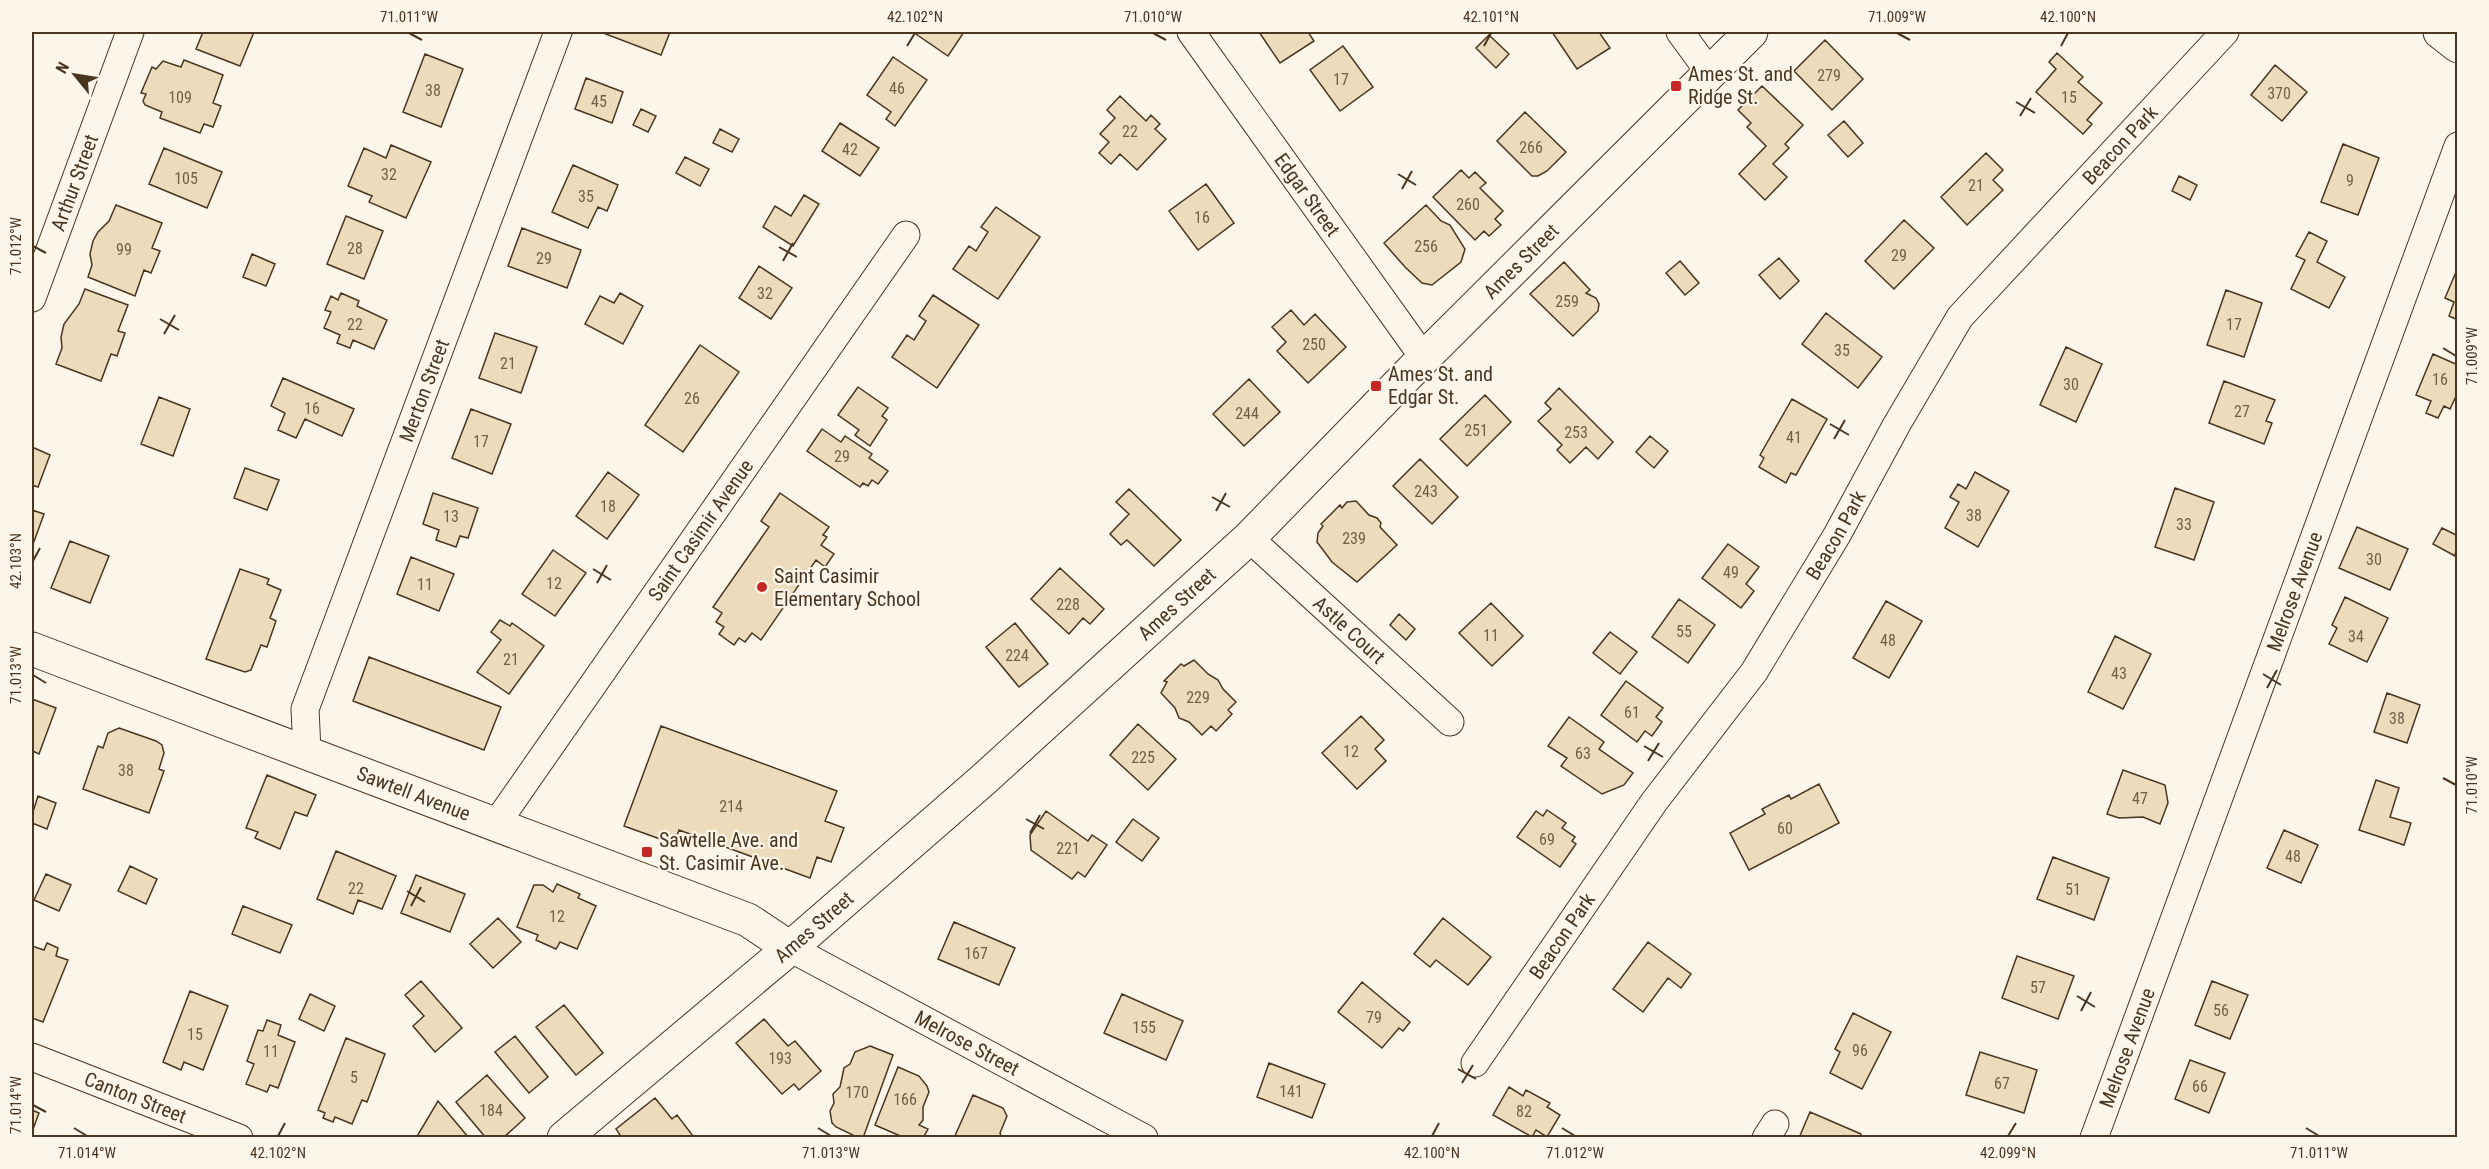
<svg xmlns="http://www.w3.org/2000/svg" width="2489" height="1169" font-family="'Roboto Condensed',sans-serif">
	<style>
		.building { fill: #ecdcbc; stroke: #4a3520; stroke-width: 1.5 }
		.lines { fill: none; stroke-linecap: round; stroke-linejoin: round }
		.minor-casing { stroke: #4a3520; stroke-width: 29 }
		.tertiary-casing { stroke: #4a3520; stroke-width: 35 }
		.minor { stroke: #fbf6e9; stroke-width: 27 }
		.tertiary { stroke: #fbf6e9; stroke-width: 33 }
		.ticks { fill: none; stroke: #4a3520; stroke-width: 2 }
		.poi-dot { fill: #c62828; stroke: #fbf6e9; stroke-width: 2 }
		.labels { text-anchor: middle; stroke-width: 4.5; stroke-linejoin: round; paint-order: stroke }
		.number-label { font-size: 16px; fill: #725f47 }
		.poi-label { font-size: 20px; fill: #4a3520; stroke: #fbf6e9; text-anchor: start }
		.street-label { font-size: 20px; fill: #4a3520; stroke: #fbf6e9 }
		.neatline { fill: none; stroke: #4a3520; stroke-width: 2 }
		.ticks-label { font-size: 15px; text-anchor: middle; fill: #4a3520 }
	</style>
	<rect width="100%" height="100%" fill="#fbf6e9"/>
	<!-- building -->
	<path class="building" d="M203,32H254L240,66L196,49Z
		M604,32H670L661,55L603,33Z
		M913,32H964L948,56Z
		M1259,32H1308L1314,41L1280,63Z
		M1552,32H1599L1610,48L1577,69Z
		M1489,35L1509,54L1496,68L1476,48Z
		M1825,40L1863,79L1832,110L1794,71Z
		M1343,46L1373,87L1340,111L1310,70Z
		M2057,53L2083,77L2078,82L2102,103L2087,120L2092,124L2083,134L2036,92L2056,69L2049,62Z
		M425,54L463,69L441,127L403,112Z
		M893,57L927,80L895,126L886,119L891,112L867,95Z
		M184,60L223,75L213,103L221,106L213,127L204,124L200,133L160,118L162,112L145,105L143,101L146,94L141,93L152,67L156,69L163,61L181,67Z
		M2275,65L2307,92L2282,121L2251,95Z
		M586,78L623,92L612,123L575,109Z
		M1762,86L1803,125L1785,144L1789,148L1773,164L1787,177L1765,200L1739,174L1766,146L1747,127L1751,123L1738,110Z
		M1120,96L1146,121L1151,115L1160,124L1155,129L1166,139L1137,170L1120,154L1111,164L1099,153L1109,142L1100,134L1115,118L1107,110Z
		M641,109L656,116L648,132L633,125Z
		M1525,112L1566,152L1547,171L1538,176H1532L1497,141Z
		M1844,121L1863,143L1848,157L1828,135Z
		M840,123L879,148L860,176L822,151Z
		M720,129L739,139L732,152L713,143Z
		M2343,144L2379,158L2358,215L2321,202Z
		M391,145L431,162L406,218L369,202L372,196L348,186L364,148L386,158Z
		M164,148L222,172L207,208L149,184Z
		M1986,153L2003,170L1993,180L2003,190L1967,225L1941,197Z
		M685,157L709,169L700,186L676,173Z
		M573,165L618,185L607,211L598,207L588,228L552,212Z
		M1461,170L1469,178L1475,172L1486,183L1480,188L1503,211L1495,219L1501,225L1489,236L1484,231L1475,240L1433,197Z
		M2179,176L2197,185L2190,200L2172,191Z
		M1206,184L1234,223L1198,250L1169,211Z
		M804,195L819,204L793,246L763,227L775,206L791,216Z
		M116,205L162,223L152,248L160,251L151,273L144,270L135,296L88,277L92,265L90,254L93,241L98,232L109,221Z
		M1426,205L1441,221L1450,225L1465,249L1461,262L1432,285L1422,283L1405,267L1384,243Z
		M996,207L1040,237L998,299L953,269L969,246L976,251L988,232L981,227Z
		M346,216L383,231L364,279L327,264Z
		M1904,220L1934,248L1894,289L1865,261Z
		M522,228L581,250L567,288L508,266Z
		M2309,232L2327,241L2317,262L2345,277L2329,308L2291,289L2305,260L2296,256Z
		M252,254L275,264L266,286L243,277Z
		M1779,258L1799,281L1780,299L1759,275Z
		M1680,261L1699,283L1685,295L1666,273Z
		M1564,262L1590,290L1586,293L1596,298L1599,304L1598,311L1573,336L1530,294Z
		M759,266L792,288L771,319L739,298Z
		M2456,272L2458,273V320L2449,316L2454,302L2445,298Z
		M85,289L128,305L118,331L125,333L117,356L111,354L101,381L56,364L62,348L61,337L64,324L79,304Z
		M2226,290L2262,303L2244,357L2207,345Z
		M341,293L359,301L357,306L387,320L374,349L353,340L350,348L337,343L340,335L324,328L331,312L325,310L331,296L338,300Z
		M620,293L643,306L623,344L585,324L600,296L614,303Z
		M933,295L979,325L937,388L892,357L907,335L914,340L926,321L919,316Z
		M1291,310L1304,325L1315,314L1346,347L1308,383L1277,351L1286,342L1272,327Z
		M1826,313L1882,357L1858,388L1802,344Z
		M495,333L537,347L521,393L479,378Z
		M700,345L739,372L683,452L645,425Z
		M2066,347L2102,364L2076,422L2040,405Z
		M2433,354L2458,365V392L2450,409L2444,406L2438,418L2426,413L2431,401L2416,395Z
		M283,378L354,409L342,436L305,419L296,438L278,430L285,413L271,406Z
		M1249,379L1280,412L1244,446L1213,414Z
		M2224,381L2275,400L2266,421L2272,423L2264,444L2209,423Z
		M858,387L888,408L882,416L887,420L870,446L855,435L859,430L838,415Z
		M1559,388L1613,442L1598,459L1586,447L1570,463L1557,450L1562,445L1538,421L1551,409L1545,403Z
		M1485,395L1511,422L1467,466L1440,439Z
		M159,397L190,409L173,456L141,444Z
		M1792,399L1827,419L1796,475L1791,473L1786,483L1759,467L1764,458L1760,455Z
		M471,409L511,424L492,474L452,458Z
		M822,429L841,442L845,436L872,454L869,458L888,471L878,484L872,480L868,486L863,483L860,487L807,451Z
		M1650,436L1668,451L1654,468L1636,452Z
		M32,447L50,455L38,487L32,485Z
		M1420,459L1458,497L1432,524L1393,486Z
		M245,468L279,480L267,510L234,498Z
		M608,472L639,495L607,539L576,516Z
		M1975,472L2009,491L1978,547L1945,528L1959,502L1950,497L1958,484L1966,489Z
		M2175,488L2214,502L2194,560L2155,547Z
		M1129,489L1181,540L1154,566L1127,540L1121,545L1110,534L1129,514L1116,502Z
		M433,493L478,508L468,538L460,536L456,547L436,540L439,530L423,524Z
		M780,493L829,527L823,535L827,537L821,545L834,554L825,567L816,560L761,640L752,633L745,642L739,638L734,645L719,634L724,627L716,622L722,613L713,607L769,527L761,521Z
		M1356,501L1369,515L1377,518L1381,523L1380,527L1397,545L1357,582L1332,562L1317,542L1318,533L1323,526L1321,524L1340,505L1342,508L1347,502Z
		M32,510L44,514L32,547Z
		M2357,527L2408,549L2390,590L2339,568Z
		M2442,528L2458,536L2455,556L2433,544Z
		M70,541L109,556L90,603L51,588Z
		M1728,544L1759,567L1746,584L1754,591L1741,608L1702,578Z
		M553,550L586,573L555,616L522,594Z
		M411,557L454,574L439,611L397,594Z
		M1060,568L1104,609L1090,624L1083,618L1069,634L1031,599Z
		M240,569L269,579L267,584L281,590L270,618L276,621L267,647L261,645L251,670L245,672L206,659Z
		M2345,597L2388,618L2367,662L2329,644L2337,628L2332,625Z
		M1679,599L1715,625L1688,663L1652,637Z
		M1886,601L1922,621L1889,678L1853,658Z
		M1491,603L1523,636L1492,666L1459,633Z
		M1399,614L1415,629L1406,640L1390,625Z
		M500,620L510,626L512,623L544,646L509,694L477,672L501,640L491,632Z
		M1015,623L1048,664L1019,687L986,647Z
		M1610,632L1637,652L1620,674L1593,653Z
		M2115,636L2151,654L2123,709L2088,692Z
		M369,657L501,707L484,750L353,701Z
		M1194,660L1208,674L1218,680L1223,689L1236,702L1228,710L1232,714L1216,731L1211,726L1202,735L1189,722L1179,718L1175,708L1161,693L1167,682L1164,681L1181,664L1184,666Z
		M1626,681L1663,708L1656,717L1662,722L1652,736L1645,731L1637,742L1601,715Z
		M2387,693L2420,705L2407,743L2374,732Z
		M32,699L56,708L39,754L33,751L32,755Z
		M1361,716L1384,740L1375,749L1386,761L1357,789L1322,753Z
		M1569,717L1604,742L1599,749L1633,773L1624,785L1602,794L1561,766L1567,758L1548,746Z
		M1138,724L1176,759L1148,790L1110,755Z
		M661,726L837,791L825,821L844,828L831,862L817,857L810,878L679,830L674,844L624,826Z
		M119,728L156,741L162,745L164,753L159,769L164,771L149,813L83,789L98,746L103,748L108,733Z
		M2123,770L2165,785L2168,803L2160,824L2143,817L2119,818L2107,814Z
		M267,775L316,795L307,816L295,812L280,849L255,838L258,832L246,828Z
		M2376,780L2399,788L2390,817L2411,823L2404,845L2359,830Z
		M1819,784L1839,823L1749,870L1730,833L1765,814L1762,809L1789,795L1791,799Z
		M38,796L56,803L47,829L32,823V815Z
		M1547,810L1566,823L1562,828L1575,837L1572,841L1576,844L1560,867L1517,837L1536,811L1543,816Z
		M1046,811L1088,841L1092,835L1107,845L1085,877L1078,872L1072,879L1031,850L1030,835Z
		M1133,819L1159,838L1142,861L1116,842Z
		M2284,830L2318,845L2301,883L2267,868Z
		M336,851L396,876L382,909L358,900L353,914L317,899Z
		M2053,857L2109,878L2094,920L2037,899Z
		M130,866L157,879L146,904L118,891Z
		M46,874L71,885L59,911L34,900Z
		M416,875L465,894L450,932L401,913Z
		M557,884L580,894L578,898L596,906L577,949L560,942L556,949L536,940L538,935L517,927L534,885H543L553,892Z
		M243,906L292,925L280,953L232,934Z
		M498,918L521,942L493,968L470,944Z
		M1443,918L1491,957L1468,985L1436,960L1430,967L1414,954Z
		M954,922L1015,948L999,985L938,959Z
		M1648,942L1691,974L1681,988L1668,978L1643,1012L1613,989Z
		M47,943L58,948L56,956L68,960L43,1022L32,1018V946L44,950Z
		M2017,956L2074,976L2058,1019L2002,998Z
		M421,981L462,1028L435,1052L413,1026L424,1016L405,995Z
		M2212,981L2248,995L2230,1039L2195,1025Z
		M1362,982L1410,1022L1403,1031L1399,1028L1382,1048L1338,1012Z
		M190,991L228,1006L203,1070L184,1062L181,1070L163,1062Z
		M310,994L335,1006L324,1031L299,1019Z
		M1122,994L1183,1021L1166,1060L1104,1033Z
		M564,1005L603,1053L576,1075L536,1027Z
		M1853,1013L1891,1032L1862,1089L1830,1073L1840,1052L1835,1049Z
		M764,1019L788,1046L795,1041L821,1071L799,1090L794,1084L782,1094L736,1043Z
		M267,1020L281,1025L278,1035L295,1042L278,1088L270,1085L267,1092L246,1084L254,1064L247,1061L258,1030L263,1031Z
		M515,1036L548,1077L529,1093L495,1052Z
		M346,1038L385,1054L367,1102L362,1100L352,1124L335,1117L333,1122L323,1118L325,1113L318,1110Z
		M870,1046L893,1055L863,1138H859L836,1127L832,1123L830,1111L834,1103L833,1094L840,1087L844,1068L850,1064L855,1052Z
		M1980,1052L2037,1070L2024,1113L1966,1095Z
		M2190,1060L2225,1073L2209,1113L2175,1099Z
		M1269,1063L1325,1084L1312,1118L1257,1097Z
		M898,1067L919,1076L927,1086L929,1092L923,1107V1120L919,1125L928,1129L923,1138H905L875,1125Z
		M487,1075L525,1118L503,1138H486L456,1102Z
		M1509,1087L1523,1096L1526,1090L1550,1103L1547,1107L1560,1115L1547,1137L1536,1130L1532,1137L1493,1115Z
		M973,1095L1003,1108L1007,1116L1000,1133L1002,1138H954Z
		M655,1098L672,1119L677,1115L693,1136L622,1138L616,1129Z
		M438,1101L469,1138H416Z
		M32,1110L39,1113L32,1132Z
		M1810,1112L1861,1134L1860,1138H1799Z"/>
	<g class="lines">
		<!-- minor casing -->
		<g class="minor-casing">
			<g id="minor">
				<path id="s1" d="M1191,32L1424,358"/>
				<path d="M1680,32L1710,73"/>
				<path id="s2" d="M32,298L130,32"/>
				<path id="s3" d="M1249,538L1450,722"/>
				<path id="s4" d="M307,751L305,709L558,32"/>
				<path id="s5" d="M496,824L906,235"/>
				<path id="s6" d="M790,948L1144,1138"/>
				<path id="s7" d="M32,1057L239,1138"/>
				<path id="s8" d="M1475,1063L1654,802L1754,672L1837,535L1897,424L1960,317L2225,32"/>
				<path d="M1766,1138L1775,1124"/>
				<path id="s9" d="M2094,1138L2458,146"/>
			</g>
		</g>
		<!-- tertiary casing -->
		<g class="tertiary-casing">
			<g id="tertiary">
				<path d="M2440,32L2458,46"/>
				<path id="s10" d="M32,649L748,920L790,948"/>
				<path id="s11" d="M564,1138L790,948L983,780L1249,538L1424,358L1751,32"/>
			</g>
		</g>
		<!-- minor -->
		<use href="#minor" class="minor"/>
		<!-- tertiary -->
		<use href="#tertiary" class="tertiary"/>
	</g>
	<!-- ticks -->
	<path class="ticks" d="M409,33L422,40M1153,33L1166,40M1897,33L1910,40M907,46L915,33M1484,46L1491,33M2061,46L2068,33M2016,102L2035,113M2020,116L2031,98M1398,174L1416,185M1402,189L1412,171M33,246L46,253M779,247L797,257M783,261L793,243M160,319L179,330M164,334L175,315M2443,348L2456,356M1830,424L1849,435M1834,439L1845,420M1212,497L1230,507M1216,511L1226,493M33,561L40,548M593,569L611,580M597,583L607,565M2263,674L2281,685M33,675L46,683M2267,688L2277,670M1644,746L1663,757M1648,761L1659,743M2443,778L2456,785M1026,819L1044,829M1030,833L1040,815M407,891L425,902M411,906L421,887M2077,996L2095,1007M2081,1011L2091,992M1458,1069L1476,1079M1462,1083L1473,1065M33,1105L46,1112M74,1128L87,1136M818,1128L831,1136M1562,1128L1575,1136M2306,1128L2319,1136M278,1136L285,1123M1432,1136L1439,1123M2008,1136L2016,1123"/>
	<!-- markers -->
	<g class="poi-dot">
		<rect x="1670" y="80" width="12" height="12" rx="3"/>
		<rect x="1370" y="380" width="12" height="12" rx="3"/>
		<circle cx="762" cy="587" r="6"/>
		<rect x="641" y="846" width="12" height="12" rx="3"/>
	</g>
	<g class="labels">
		<!-- number labels -->
		<g class="number-label">
			<text x="1829" y="81">279</text>
			<text x="1341" y="85">17</text>
			<text x="897" y="94">46</text>
			<text x="433" y="96">38</text>
			<text x="2279" y="99">370</text>
			<text x="180" y="103">109</text>
			<text x="2069" y="103">15</text>
			<text x="599" y="107">45</text>
			<text x="1130" y="137">22</text>
			<text x="1531" y="153">266</text>
			<text x="850" y="155">42</text>
			<text x="389" y="180">32</text>
			<text x="186" y="184">105</text>
			<text x="2350" y="186">9</text>
			<text x="1976" y="191">21</text>
			<text x="586" y="202">35</text>
			<text x="1468" y="210">260</text>
			<text x="1202" y="223">16</text>
			<text x="1426" y="252">256</text>
			<text x="355" y="254">28</text>
			<text x="124" y="255">99</text>
			<text x="1899" y="261">29</text>
			<text x="544" y="264">29</text>
			<text x="765" y="299">32</text>
			<text x="1567" y="307">259</text>
			<text x="355" y="330">22</text>
			<text x="2234" y="330">17</text>
			<text x="1314" y="350">250</text>
			<text x="1842" y="356">35</text>
			<text x="508" y="369">21</text>
			<text x="2440" y="385">16</text>
			<text x="2071" y="390">30</text>
			<text x="692" y="404">26</text>
			<text x="312" y="414">16</text>
			<text x="2242" y="417">27</text>
			<text x="1247" y="419">244</text>
			<text x="1476" y="436">251</text>
			<text x="1576" y="438">253</text>
			<text x="1794" y="443">41</text>
			<text x="481" y="447">17</text>
			<text x="842" y="462">29</text>
			<text x="1426" y="497">243</text>
			<text x="608" y="512">18</text>
			<text x="1974" y="521">38</text>
			<text x="451" y="522">13</text>
			<text x="2184" y="530">33</text>
			<text x="1354" y="544">239</text>
			<text x="2374" y="565">30</text>
			<text x="1731" y="578">49</text>
			<text x="554" y="589">12</text>
			<text x="425" y="590">11</text>
			<text x="1068" y="610">228</text>
			<text x="1684" y="637">55</text>
			<text x="1491" y="641">11</text>
			<text x="2356" y="642">34</text>
			<text x="1888" y="646">48</text>
			<text x="1017" y="661">224</text>
			<text x="511" y="665">21</text>
			<text x="2119" y="679">43</text>
			<text x="1198" y="703">229</text>
			<text x="1632" y="718">61</text>
			<text x="2397" y="724">38</text>
			<text x="1351" y="757">12</text>
			<text x="1583" y="759">63</text>
			<text x="1143" y="763">225</text>
			<text x="126" y="776">38</text>
			<text x="2140" y="804">47</text>
			<text x="731" y="812">214</text>
			<text x="1785" y="834">60</text>
			<text x="1547" y="845">69</text>
			<text x="1068" y="854">221</text>
			<text x="2293" y="862">48</text>
			<text x="356" y="894">22</text>
			<text x="2073" y="895">51</text>
			<text x="557" y="922">12</text>
			<text x="976" y="959">167</text>
			<text x="2038" y="993">57</text>
			<text x="2221" y="1016">56</text>
			<text x="1374" y="1023">79</text>
			<text x="1144" y="1033">155</text>
			<text x="195" y="1040">15</text>
			<text x="1860" y="1056">96</text>
			<text x="271" y="1057">11</text>
			<text x="780" y="1064">193</text>
			<text x="354" y="1083">5</text>
			<text x="2002" y="1089">67</text>
			<text x="2200" y="1092">66</text>
			<text x="1291" y="1097">141</text>
			<text x="857" y="1098">170</text>
			<text x="905" y="1105">166</text>
			<text x="491" y="1116">184</text>
			<text x="1524" y="1117">82</text>
		</g>
		<!-- poi labels -->
		<g class="poi-label">
			<text x="1688" y="81">Ames St. and<tspan x="1688" dy="23">Ridge St.</tspan></text>
			<text x="1388" y="381">Ames St. and<tspan x="1388" dy="23">Edgar St.</tspan></text>
			<text x="774" y="583">Saint Casimir<tspan x="774" dy="23">Elementary School</tspan></text>
			<text x="659" y="847">Sawtelle Ave. and<tspan x="659" dy="23">St. Casimir Ave.</tspan></text>
		</g>
		<!-- street labels -->
		<g class="street-label">
			<text dy="7" stroke="none"><textPath href="#s8" startOffset="1126">Beacon Park</textPath></text>
			<text dy="7" stroke="none"><textPath href="#s2" startOffset="123">Arthur Street</textPath></text>
			<text dy="7" stroke="none"><textPath href="#s1" startOffset="200">Edgar Street</textPath></text>
			<text dy="7" stroke="none"><textPath href="#s11" startOffset="1299">Ames Street</textPath></text>
			<text dy="7" stroke="none"><textPath href="#s4" startOffset="382">Merton Street</textPath></text>
			<text dy="7" stroke="none"><textPath href="#s5" startOffset="358">Saint Casimir Avenue</textPath></text>
			<text dy="7" stroke="none"><textPath href="#s8" startOffset="640">Beacon Park</textPath></text>
			<text dy="7" stroke="none"><textPath href="#s9" startOffset="582">Melrose Avenue</textPath></text>
			<text dy="7" stroke="none"><textPath href="#s11" startOffset="813">Ames Street</textPath></text>
			<text dy="7" stroke="none"><textPath href="#s3" startOffset="136">Astle Court</textPath></text>
			<text dy="7" stroke="none"><textPath href="#s10" startOffset="408">Sawtell Avenue</textPath></text>
			<text dy="7" stroke="none"><textPath href="#s11" startOffset="327">Ames Street</textPath></text>
			<text dy="7" stroke="none"><textPath href="#s8" startOffset="154">Beacon Park</textPath></text>
			<text dy="7" stroke="none"><textPath href="#s6" startOffset="201">Melrose Street</textPath></text>
			<text dy="7" stroke="none"><textPath href="#s9" startOffset="96">Melrose Avenue</textPath></text>
			<text dy="7" stroke="none"><textPath href="#s7" startOffset="111">Canton Street</textPath></text>
		</g>
	</g>
	<!-- border -->
	<rect width="2489" height="1169" fill="none" stroke="#fbf6e9" stroke-width="66"/>
	<!-- north arrow -->
	<g transform="translate(75 75) rotate(300)" stroke="#fbf6e9" stroke-width="4.5" paint-order="stroke">
	<path d="M0-4.5L10 22L0 15L-10 22Z" fill="#4a3520"/>
	<text y="-9" font-size="16" font-weight="bold" text-anchor="middle" fill="#4a3520">N</text>
	</g>
	<rect x="33" y="33" width="2423" height="1103" class="neatline"/>
	<g class="ticks-label">
		<text x="409" y="22">71.011°W</text>
		<text x="915" y="22">42.102°N</text>
		<text x="1153" y="22">71.010°W</text>
		<text x="1491" y="22">42.101°N</text>
		<text x="1897" y="22">71.009°W</text>
		<text x="2068" y="22">42.100°N</text>
		<text transform="translate(16 246) rotate(-90)" y="5">71.012°W</text>
		<text transform="translate(2472 356) rotate(-90)" y="5">71.009°W</text>
		<text transform="translate(16 561) rotate(-90)" y="5">42.103°N</text>
		<text transform="translate(16 675) rotate(-90)" y="5">71.013°W</text>
		<text transform="translate(2472 785) rotate(-90)" y="5">71.010°W</text>
		<text transform="translate(16 1105) rotate(-90)" y="5">71.014°W</text>
		<text x="87" y="1158">71.014°W</text>
		<text x="278" y="1158">42.102°N</text>
		<text x="831" y="1158">71.013°W</text>
		<text x="1432" y="1158">42.100°N</text>
		<text x="1575" y="1158">71.012°W</text>
		<text x="2008" y="1158">42.099°N</text>
		<text x="2319" y="1158">71.011°W</text>
	</g>
</svg>
